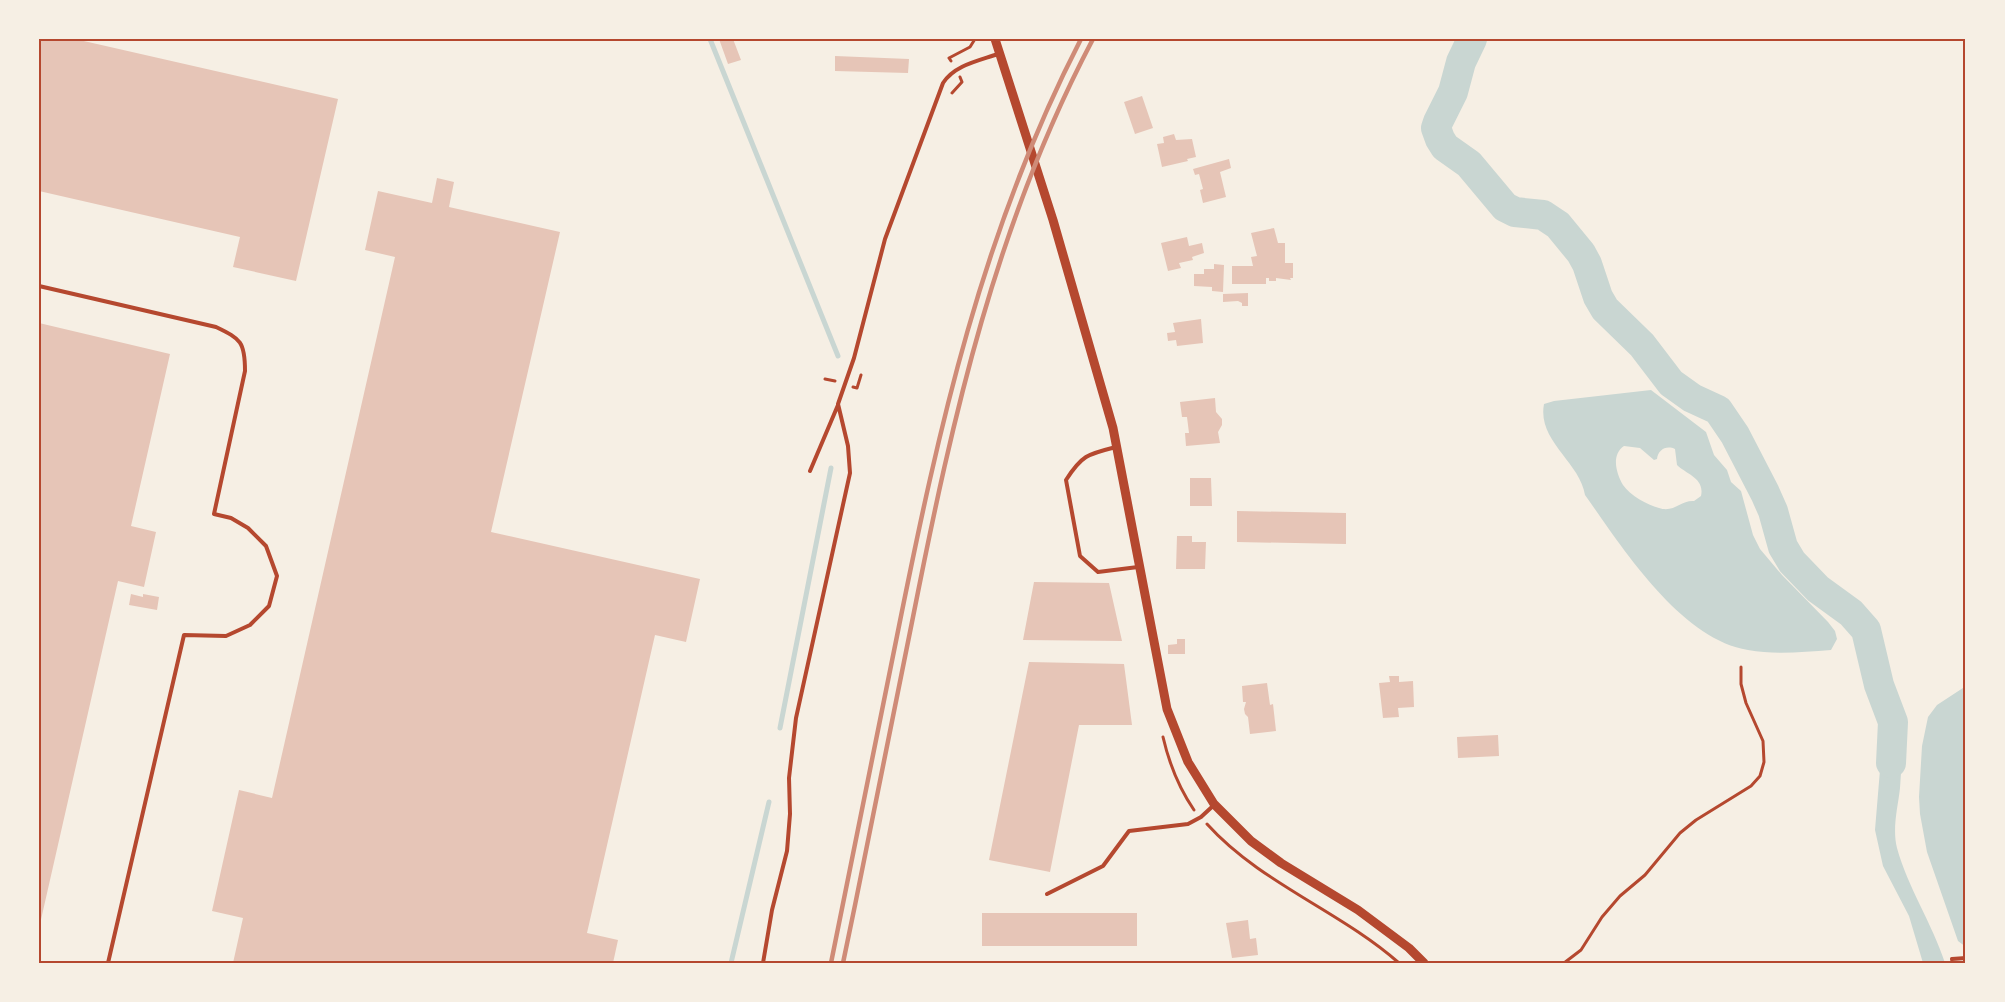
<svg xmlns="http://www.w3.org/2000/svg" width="2005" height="1002" font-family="Literata,serif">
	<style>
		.water { fill: #c9d6d2; fill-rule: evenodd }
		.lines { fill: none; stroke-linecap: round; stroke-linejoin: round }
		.stream { stroke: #c9d6d2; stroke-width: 5 }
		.river { stroke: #c9d6d2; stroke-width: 30 }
		.building { fill: #e6c5b7 }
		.path { stroke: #b5482f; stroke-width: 3 }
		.service { stroke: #b5482f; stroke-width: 4 }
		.tertiary { stroke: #b5482f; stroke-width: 9 }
		.rail { stroke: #cf8b77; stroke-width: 4.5 }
		.neatline { fill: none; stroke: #b5482f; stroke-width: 2 }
	</style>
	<rect width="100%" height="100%" fill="#f6efe4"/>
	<!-- water -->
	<path class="water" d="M1651,390L1706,432L1714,455L1727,470L1731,482L1741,491L1753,535L1760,549L1782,575L1828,622L1835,631L1837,639L1831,650C1803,652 1775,655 1748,650C1680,639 1622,547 1585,495C1580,462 1537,441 1544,404L1554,401ZM1624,446L1640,448L1654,460L1657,459C1658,450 1666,445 1675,449L1677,465C1686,474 1705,478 1701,496L1694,501C1681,500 1674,513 1659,508C1647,505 1630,495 1623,485C1616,473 1611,455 1624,446Z
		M1966,686V947L1958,941L1927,852L1920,814L1919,797L1922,746L1928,717L1937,705Z
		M1884,722L1900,723C1901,745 1902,766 1900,788C1898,807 1892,828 1897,848C1908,888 1932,923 1945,963H1923L1909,916L1883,866L1875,830Z"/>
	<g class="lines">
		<!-- stream -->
		<path class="stream" d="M710,39L838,356
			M780,728L831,468
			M731,963L769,802"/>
		<!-- river -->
		<path class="river" d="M1472,39L1461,62L1453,92L1438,122L1436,128L1440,139L1445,147L1469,164L1505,207L1515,212L1543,215L1558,225L1581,253L1587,264L1598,297L1605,309L1642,345L1671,383L1692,398L1718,410L1735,435L1765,493L1773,511L1783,547L1792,562L1818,589L1851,613L1866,630L1879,685L1893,722L1891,763"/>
	</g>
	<!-- building -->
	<path class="building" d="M39,39H75L338,99L296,281L233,267L240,237L39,191Z
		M719,39H733L741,60L728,64Z
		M835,56L909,59L908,73L835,71Z
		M1142,96L1153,128L1135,134L1124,102Z
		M1174,134L1176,140L1192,139L1196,157L1187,159L1188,161L1162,167L1157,144L1164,143L1163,137Z
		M1229,159L1231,168L1220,172L1226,197L1203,203L1200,190L1203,189L1199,174L1195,175L1193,169Z
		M437,178L454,182L449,207L560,232L491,532L700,579L686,642L655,635L587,933L618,940L613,963H233L243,918L212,911L239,790L272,798L395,257L365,250L378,191L432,203Z
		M1274,228L1278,243H1285V263H1293V278H1290L1291,280L1276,278V281H1269V278H1266V284H1232V266H1253L1251,257L1257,256L1251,233Z
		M1187,237L1189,246L1202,243L1204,253L1192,257L1193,260L1179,263L1181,268L1168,271L1161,243Z
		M1214,264L1224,265L1223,292L1212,291V287L1194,286V274H1204V269H1214Z
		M1248,293V306H1242V303L1238,301L1223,302V294Z
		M1201,319L1203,343L1177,346L1176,340L1168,341L1167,333L1175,332L1173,323Z
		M39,323L170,354L131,526L156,532L144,587L118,581L40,924Z
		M1215,398L1216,412L1222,419V425L1218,432L1220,443L1186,446L1185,433H1189L1187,417H1182L1180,402Z
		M1190,478H1211L1212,506H1190Z
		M1237,511L1346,513V544L1237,542Z
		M1177,536H1192V542H1206L1205,569H1176Z
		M1034,582L1109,583L1122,641L1023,640Z
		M131,594L143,597V594L159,597L157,610L129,605Z
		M1177,639H1185V654H1168V645L1177,644Z
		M1029,662L1124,664L1132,725H1079L1050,872L989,860Z
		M1389,676H1399V682L1413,681L1414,707L1398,708L1399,717L1383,718L1379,683L1390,682Z
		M1267,683L1270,705L1273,704L1276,731L1250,734L1248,717L1245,714L1244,709L1246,702H1243L1242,686Z
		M1498,735L1499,756L1458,758L1457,737Z
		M982,913H1137V946H982Z
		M1248,920L1250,939L1256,938L1258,955L1232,958L1226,923Z"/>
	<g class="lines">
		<!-- path -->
		<path class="path" d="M951,61L949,58L970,47L975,39
			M952,93L962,82L960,77
			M825,379L835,381
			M853,387L857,388L861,375
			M1163,737C1169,763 1179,788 1194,810
			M1207,824C1260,883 1340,911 1399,963
			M1485,963H1497
			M1564,963L1581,950L1602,917L1620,896L1645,875L1680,833L1696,820L1751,786L1760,776L1764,762L1763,741L1746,703L1741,684V667"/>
		<!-- service -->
		<path class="service" d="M39,286L216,327C241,339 245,342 245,371L214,514L231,518L248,528L266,546L277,576L269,606L250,625L226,636L184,635L108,963
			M1116,447C1088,454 1082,455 1066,480L1080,556L1098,572L1138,567
			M810,471L838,405
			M1047,894L1103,866L1129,831L1188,824L1201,817L1214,805
			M763,963L772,910L787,851L790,814L789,778L796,718L850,473L848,446L838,404L854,358L885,239L943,83C955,65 978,61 998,54
			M1953,963L1952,959L1966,958"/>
		<!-- tertiary -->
		<path class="tertiary" d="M995,39L1053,220L1113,428L1167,709L1188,762L1214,804L1251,841L1281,863L1358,910L1409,948L1424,963"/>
		<!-- rail -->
		<path class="rail" d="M831,963C853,854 875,745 897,636C939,426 982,231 1081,39
			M843,963C867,848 890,733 913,617C953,415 996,223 1093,39"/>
	</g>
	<!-- border -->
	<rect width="2005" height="1002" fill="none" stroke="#f6efe4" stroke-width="81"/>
	<rect x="40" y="40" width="1924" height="922" class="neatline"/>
</svg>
